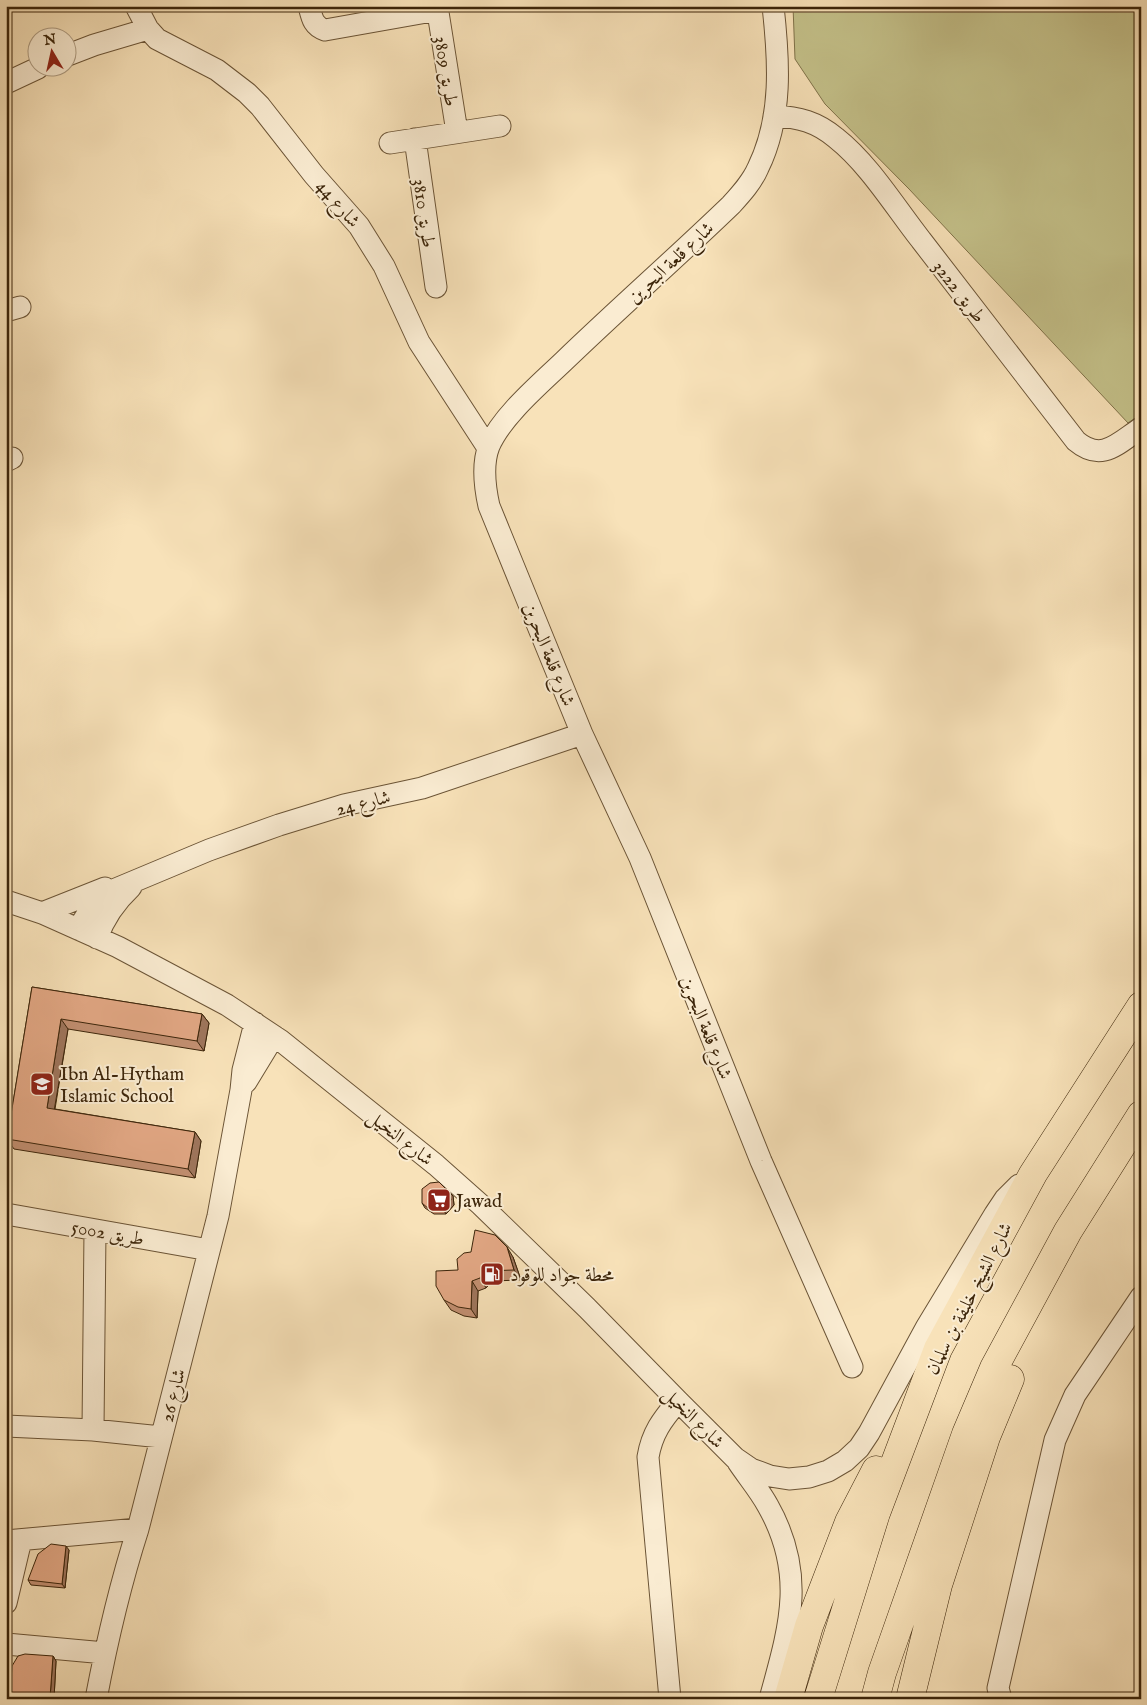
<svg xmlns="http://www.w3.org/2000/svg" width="1147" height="1705" font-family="'IM FELL English',Amiri,serif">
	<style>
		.green { fill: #c4c18a; stroke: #80734a }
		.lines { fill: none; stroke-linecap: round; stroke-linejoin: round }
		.minor-casing { stroke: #6b5436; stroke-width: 23 }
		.highway-casing { stroke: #3c250a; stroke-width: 29 }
		.minor { stroke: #faecd2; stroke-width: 21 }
		.highway { stroke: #f8e2b9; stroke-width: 28 }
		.wall { fill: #c39072; stroke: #3c250a }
		.shaded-wall { fill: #9f765d; stroke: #3c250a }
		.building { fill: #e3a885; stroke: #3c250a }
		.labels { text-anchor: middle; stroke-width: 4; stroke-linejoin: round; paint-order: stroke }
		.street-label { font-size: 19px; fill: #3c250a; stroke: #faecd2 }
		.poi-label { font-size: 19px; fill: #3c250a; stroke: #faecd2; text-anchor: start }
	</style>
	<rect width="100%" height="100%" fill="#f8e2b9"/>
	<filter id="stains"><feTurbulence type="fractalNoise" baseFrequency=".004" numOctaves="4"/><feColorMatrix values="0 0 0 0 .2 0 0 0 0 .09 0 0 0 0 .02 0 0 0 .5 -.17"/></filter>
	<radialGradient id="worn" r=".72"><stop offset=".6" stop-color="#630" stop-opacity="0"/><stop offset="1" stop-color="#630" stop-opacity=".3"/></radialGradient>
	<!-- green -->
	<path class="green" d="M793,6H1141V414L1128,423L909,189L825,104L795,59Z"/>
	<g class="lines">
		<!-- minor casing -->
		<g class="minor-casing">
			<path id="minor" d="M136,6L148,29L157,39L217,70L247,93L260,106L314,175L359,226L384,266L419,342L488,448
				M309,6C312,18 313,26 325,30L438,10
				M437,6L457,132
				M773,6C779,60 783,117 758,168C752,182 741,194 731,205C676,258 619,308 564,361C540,384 502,416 489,446C482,464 485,488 489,506L582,734L640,858L761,1161L852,1367
				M68,55L94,45L148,29
				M6,83L38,68
				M774,116C799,117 817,122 836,138C869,164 895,207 921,240C973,307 1025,374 1076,441C1102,463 1118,443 1141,428
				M415,139L436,287
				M390,143L500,126
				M6,311L20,307
				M6,461L12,458
				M6,901L42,913L118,947L227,1005L280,1040L436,1165L481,1205L587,1308L678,1401L735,1458L751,1469L770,1476L789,1479L809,1477L828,1471L845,1461L859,1448L869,1433L926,1328L995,1214L1005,1199L1019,1185
				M42,913L105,888
				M78,929L93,905L111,891L209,850L279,825L344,805L422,788L582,734
				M97,938C104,918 115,902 131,887
				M246,1082L274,1036
				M6,1214L209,1250
				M6,1426L93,1430L161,1437
				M93,1430L95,1230
				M738,1462C748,1477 760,1491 768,1506C807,1575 789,1629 770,1699
				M6,1541L138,1529
				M6,1603L21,1540
				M6,1644L105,1653
				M96,1699C107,1641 120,1585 138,1529L218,1216L241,1090L243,1070L255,1023
				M670,1699L648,1457C652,1433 662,1420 678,1401
				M1001,1699L998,1688L1055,1440L1075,1395L1141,1297"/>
		</g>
		<!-- highway casing -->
		<g class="highway-casing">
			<path id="highway" d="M788,1699L809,1626L849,1522L876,1470
				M818,1699L876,1513L938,1349L1033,1174L1141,1006
				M875,1699L882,1673L966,1434L994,1368L1068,1231L1141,1115
				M910,1699L938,1585L986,1437L1010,1379"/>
		</g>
		<!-- minor -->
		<use href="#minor" class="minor"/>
		<!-- highway -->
		<use href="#highway" class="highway"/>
	</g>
	<!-- wall -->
	<path class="wall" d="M32,987L202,1014L209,1023L204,1051L68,1029L55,1109L195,1132L201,1141L195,1178L14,1149L7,1139Z
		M453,1196L454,1205L446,1214H434L425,1208L422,1203Z
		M513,1257L521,1280L492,1281L486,1288L478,1291L477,1318L464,1316L451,1310L444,1300L458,1270Z
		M69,1550L65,1588L31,1585L28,1580Z
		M53,1656L56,1661L54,1699H12L10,1696Z"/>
	<!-- shaded-wall -->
	<path class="shaded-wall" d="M202,1014L209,1023L204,1051L197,1041Z
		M61,1019L68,1029L53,1117L47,1108Z
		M195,1132L201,1141L195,1178L188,1169Z
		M449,1192L453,1196L454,1205L446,1214L443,1209Z
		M507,1247L513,1257L521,1280L514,1270Z
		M485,1271L492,1281L486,1288L480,1278Z
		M472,1281L478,1291L477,1318L471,1309Z
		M66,1546L69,1550L65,1588L62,1584Z
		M53,1656L56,1661L54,1699H50Z"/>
	<!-- building -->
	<path class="building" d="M32,987L202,1014L197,1041L61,1019L47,1108L195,1132L188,1169L7,1139Z
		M439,1182L449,1192L451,1200L443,1209L430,1210L422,1203V1189L430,1183Z
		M475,1230L495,1235L507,1247L514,1270L485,1271L480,1278L472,1281L471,1309L458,1307L444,1300L436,1286V1271L458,1270L457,1259L464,1253L471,1252Z
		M51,1544L66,1546L62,1584L28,1580L38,1554Z
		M25,1654L53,1656L50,1698L10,1696L12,1666L18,1656Z"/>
	<!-- icons -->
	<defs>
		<g id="school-square" transform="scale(1.25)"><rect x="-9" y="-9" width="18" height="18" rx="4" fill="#8f2418" stroke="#faecd2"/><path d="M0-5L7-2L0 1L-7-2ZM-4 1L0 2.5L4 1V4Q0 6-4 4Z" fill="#fff"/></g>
		<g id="supermarket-square" transform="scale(1.25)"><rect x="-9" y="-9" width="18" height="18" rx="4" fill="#8f2418" stroke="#faecd2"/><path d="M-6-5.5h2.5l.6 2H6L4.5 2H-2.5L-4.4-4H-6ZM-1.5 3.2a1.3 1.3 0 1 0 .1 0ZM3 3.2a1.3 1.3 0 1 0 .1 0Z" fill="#fff"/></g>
		<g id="fuel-square" transform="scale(1.25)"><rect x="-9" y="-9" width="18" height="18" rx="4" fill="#8f2418" stroke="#faecd2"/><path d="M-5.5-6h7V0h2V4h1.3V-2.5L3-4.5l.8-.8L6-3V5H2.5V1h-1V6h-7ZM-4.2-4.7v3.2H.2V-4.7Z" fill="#fff"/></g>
	</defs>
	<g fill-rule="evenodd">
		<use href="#school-square" x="42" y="1084"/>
		<use href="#supermarket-square" x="439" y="1200"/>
		<use href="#fuel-square" x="492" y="1274"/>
	</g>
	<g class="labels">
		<!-- street labels -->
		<g class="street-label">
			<text transform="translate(447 71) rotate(81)" y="7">طريق 3809</text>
			<text transform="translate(339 203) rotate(49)" y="7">شارع 44</text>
			<text transform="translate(425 213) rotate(82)" y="7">طريق 3810</text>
			<text transform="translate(670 262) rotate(-43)" y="7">شارع قلعة البحرين</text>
			<text transform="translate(960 291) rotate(52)" y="7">طريق 3222</text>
			<text transform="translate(550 654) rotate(68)" y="7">شارع قلعة البحرين</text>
			<text transform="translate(363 802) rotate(-14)" y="7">شارع 24</text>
			<text transform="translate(707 1027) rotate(68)" y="7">شارع قلعة البحرين</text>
			<text transform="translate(401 1137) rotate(38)" y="7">شارع النخيل</text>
			<text transform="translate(108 1232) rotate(10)" y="7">طريق 5002</text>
			<text transform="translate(968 1298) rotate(-63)" y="7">شارع الشيخ خليفة بن سلمان</text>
			<text transform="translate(172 1395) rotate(-76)" y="7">شارع 26</text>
			<text transform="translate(694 1417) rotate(45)" y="7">شارع النخيل</text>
		</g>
		<!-- poi labels -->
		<g class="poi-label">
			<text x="60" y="1080">Ibn Al-Hytham<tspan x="60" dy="22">Islamic School</tspan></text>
			<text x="456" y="1207">Jawad</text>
			<text x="510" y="1281">محطة جواد للوقود</text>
		</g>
	</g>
	<!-- margin -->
	<rect width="1147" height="1705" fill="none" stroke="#f8e2b9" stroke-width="25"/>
	<rect x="8" y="8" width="1132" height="1690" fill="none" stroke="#3c250a" stroke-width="2.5"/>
	<rect x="12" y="12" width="1122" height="1680" fill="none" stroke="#3c250a"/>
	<!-- north arrow -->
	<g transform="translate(52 52) rotate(351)"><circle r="24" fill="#faecd2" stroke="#ae9c82"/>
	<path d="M0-4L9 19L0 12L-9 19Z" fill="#8f2418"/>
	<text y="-8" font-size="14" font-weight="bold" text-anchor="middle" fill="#3c250a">N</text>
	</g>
	<rect width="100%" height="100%" filter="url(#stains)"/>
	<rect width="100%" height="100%" fill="url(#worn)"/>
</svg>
